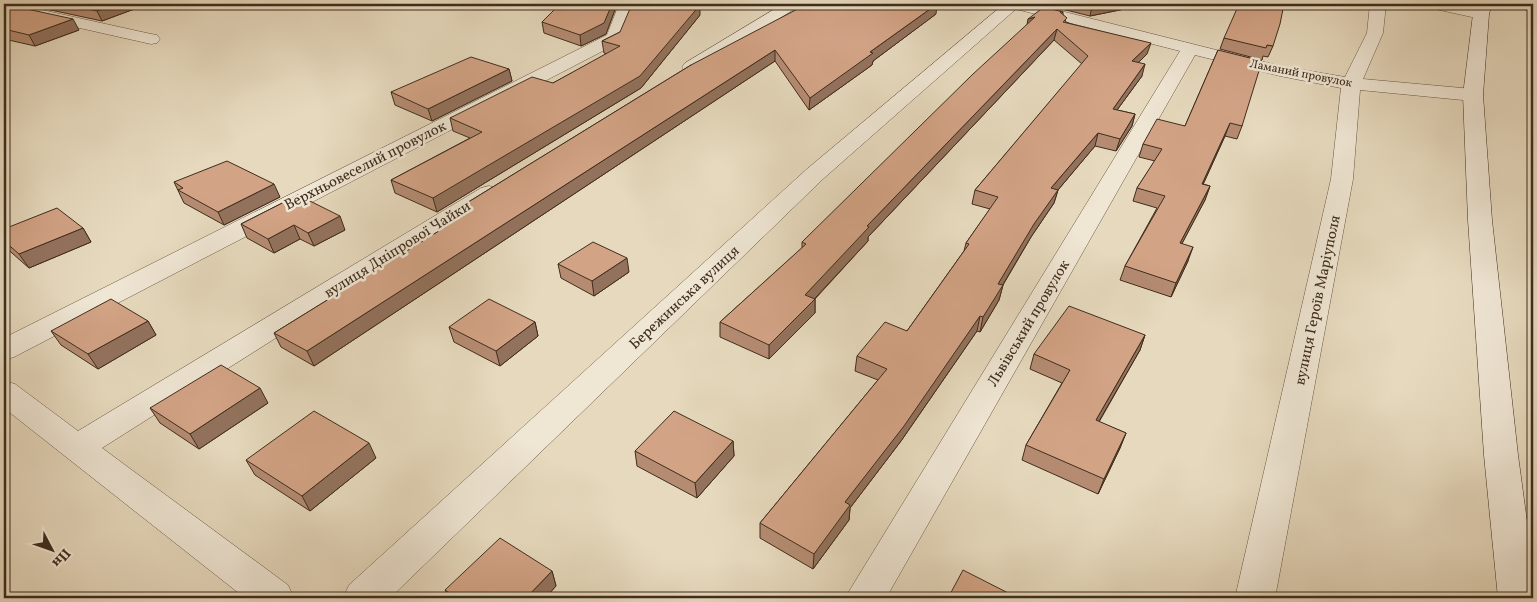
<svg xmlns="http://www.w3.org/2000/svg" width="1537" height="602" font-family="Vollkorn,serif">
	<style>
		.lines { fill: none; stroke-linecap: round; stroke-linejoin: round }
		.minor-casing { stroke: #695845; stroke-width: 1 }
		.tertiary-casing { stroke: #695845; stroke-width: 1 }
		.secondary-casing { stroke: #3f2d1d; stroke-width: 1 }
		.minor { fill: #efe6d4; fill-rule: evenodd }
		.tertiary { fill: #efe6d4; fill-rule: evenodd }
		.secondary { fill: #efe6d4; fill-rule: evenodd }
		.wall { fill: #b58c72; stroke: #3f2d1d }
		.shaded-wall { fill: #93725d; stroke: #3f2d1d }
		.building { fill: #d2a385; stroke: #3f2d1d }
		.labels { text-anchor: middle; stroke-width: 5; stroke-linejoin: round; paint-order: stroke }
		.far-street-label { font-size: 12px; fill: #3f2d1d; stroke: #efe6d4 }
		.street-label { font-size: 15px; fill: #3f2d1d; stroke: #efe6d4 }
	</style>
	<rect width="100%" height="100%" fill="#e6d9bd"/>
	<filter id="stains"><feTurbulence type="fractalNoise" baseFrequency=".004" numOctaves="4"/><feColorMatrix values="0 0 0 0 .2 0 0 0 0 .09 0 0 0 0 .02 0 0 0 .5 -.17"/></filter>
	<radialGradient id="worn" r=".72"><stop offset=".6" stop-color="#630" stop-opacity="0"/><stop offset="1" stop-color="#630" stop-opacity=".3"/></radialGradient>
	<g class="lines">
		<!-- minor casing -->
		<g class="minor-casing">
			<path id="minor" d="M4,4H15L151,34L157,35L160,39L157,43L151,44L4,11Z
				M619,4H635L620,42L14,357L4,360V338L607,35Z
				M783,4H802L697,71H685L682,67L685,63Z
				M1004,4H1033L1280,66L1345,77L1367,33L1370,4H1386L1383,33L1363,79L1473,89L1480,91L1483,95L1480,99L1473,101L1360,90L1353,179L1275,598H1235L1331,179L1341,88L1280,76L1195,55L886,598H845L1180,51L1016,9L823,179L390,598H343L349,585L807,169Z
				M1517,4H1533V13L1519,7Z
				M489,186L497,188L501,193L497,198L102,448L288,585L294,598H245L4,408V381L15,384L78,431L481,188Z"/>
		</g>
		<!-- tertiary casing -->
		<g class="tertiary-casing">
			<path id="tertiary" d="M1424,4H1454L1487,11L1489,14L1481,19L1426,7Z"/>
		</g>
		<!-- secondary casing -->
		<g class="secondary-casing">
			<path id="secondary" d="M1476,4H1492L1489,14L1483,95L1492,220L1518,455L1533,566V598H1498L1484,455L1468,220L1463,95L1473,14Z"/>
		</g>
		<!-- minor -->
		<use href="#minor" class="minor"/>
		<!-- tertiary -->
		<use href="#tertiary" class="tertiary"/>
		<!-- secondary -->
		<use href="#secondary" class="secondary"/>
	</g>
	<!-- wall -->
	<path class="wall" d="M4,4L79,30L35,46L4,39Z
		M23,4H144L145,5L102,21Z
		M560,4H617L606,34L581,46L544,33L542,22Z
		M1055,4H1149L1090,16L1054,7Z
		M1063,12V14L1066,22L1147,54L1138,63L1142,76L1117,110L1135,114L1132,126L1116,151L1095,146L1058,190L1054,203L1031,237L1003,285L999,300L980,332L977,331L901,441L850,508L849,520L813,569L760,538V523L878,380L855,371L857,356L907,331L964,251L966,243L990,209L972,204L975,190L1082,64L1054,40L868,237V241L815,299V313L769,359L720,337V322L802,248V242Z
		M936,14L873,61L872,65L809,110L775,61L314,366L281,347L274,333L460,218L457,209L691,65Z
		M700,15L641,88L437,212L395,193L391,180L470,138L453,131L450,118L553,83L607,54L604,53L602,41L620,32Z
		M1224,38L1273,46L1268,57L1263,56L1262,60L1220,49Z
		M1218,50L1242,126L1237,139L1225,136L1203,184L1210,186L1205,200L1182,243L1188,261L1171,297L1120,280L1125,266L1157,208L1133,201L1137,188L1155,161L1139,157L1143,144L1185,126Z
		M509,69L512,81L432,121L395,105L391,92Z
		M174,182L280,197L224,225L184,203Z
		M298,195L345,230L314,246L300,239L274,253L247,238L241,224Z
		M83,228L91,242L29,268L4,246V229Z
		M558,264L629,272L594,296L561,278Z
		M148,321L156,335L98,369L61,345L51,331Z
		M535,322L538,336L500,366L454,342L449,327Z
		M1145,335L1140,350L1099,422L1126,433L1120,448L1098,494L1022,460L1026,445L1062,383L1030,369L1034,354Z
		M268,403L199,449L160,423L150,408Z
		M733,441L734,456L697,498L637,466L635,451Z
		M376,458L310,511L255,475L246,460Z
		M552,571L556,586L545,598H449L445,590Z"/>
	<!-- shaded-wall -->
	<path class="shaded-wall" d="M115,4H144L145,5L102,21L97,11Z
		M612,4H617L606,34L581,46L580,35Z
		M700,4V15L641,88L437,212L433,198Z
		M937,4L936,14L873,61L872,65L809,110L810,98L870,52Z
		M1102,4H1149L1090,16L1092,6Z
		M1035,17L1026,30L1028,19Z
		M73,19L79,30L35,46L29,35Z
		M1057,29L1054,40L868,237V241L805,309V295L867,226Z
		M1151,43L1147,54L1128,73L1132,61Z
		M775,50V61L314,366L307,351Z
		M1145,64L1142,76L1109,121L1113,109Z
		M509,69L512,81L432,121L428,109Z
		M1135,114L1132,126L1116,151L1120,139Z
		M1230,123L1225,136L1197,198L1202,184Z
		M1098,133L1095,146L1058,190L1054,203L1031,237L1002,286L1003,285L999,300L980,332L983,317L998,284L1051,188Z
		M274,184L280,197L224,225L218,212Z
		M1210,186L1205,200L1175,257L1180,243Z
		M340,216L345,230L314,246L308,233Z
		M294,225L300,239L274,253L268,239Z
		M83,228L91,242L29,268L19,254Z
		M1193,247L1188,261L1171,297L1176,283Z
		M627,258L629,272L594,296L592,281Z
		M815,299V313L769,359V345Z
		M980,316L977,331L901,441L850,508L849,520L813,569L814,554L845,502Z
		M148,321L156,335L98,369L88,354Z
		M535,322L538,336L500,366L496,351Z
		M1145,335L1140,350L1091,435L1096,420Z
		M260,388L268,403L199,449L190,434Z
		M1126,433L1120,448L1098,494L1104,479Z
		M733,441L734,456L697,498L695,483Z
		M369,443L376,458L310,511L302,496Z
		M552,571L556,586L545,598H526Z"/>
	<!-- building -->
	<path class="building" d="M4,4L73,19L29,35L4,29Z
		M65,4H115L97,11Z
		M560,4H612L604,23L580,35L542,22Z
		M632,4H700V5L640,76L433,198L391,180L482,132L450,118L532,77L553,83L620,46L602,41L620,32Z
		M807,4H937L870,52L873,53L810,98L775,50L307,351L274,333L468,213L457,209L691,65Z
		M1084,4H1102L1092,6Z
		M1239,4H1284L1280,24L1273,46L1267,45L1266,48L1224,38Z
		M1044,7L1063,12H1060L1067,18L1063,22L1151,43L1132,61L1145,64L1113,109L1135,114L1120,139L1098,133L1051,188L1058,190L1034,224L998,284L1003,285L983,317L980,316L904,426L845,502L850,505L814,554L760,523L887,369L857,356L885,322L907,331L969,244L966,243L998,197L975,190L1088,56L1057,29L867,226L869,227L805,295L815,299L769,345L720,322L806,244L802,242L973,74L1035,17L1028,19Z
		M1218,50L1262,61L1242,126L1230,123L1202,184L1210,186L1180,243L1193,247L1176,283L1125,266L1165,196L1137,188L1162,149L1143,144L1157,119L1185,126Z
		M471,57L509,69L428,109L391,92Z
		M227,161L274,184L218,212L178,190L183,188L174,182Z
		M298,195L340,216L308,233L294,225L268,239L241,224Z
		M57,208L83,228L19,254L4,241V229Z
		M593,242L627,258L592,281L558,264Z
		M111,299L148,321L88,354L51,331Z
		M489,299L535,322L496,351L449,327Z
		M1069,306L1145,335L1096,420L1126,433L1104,479L1026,445L1070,370L1034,354Z
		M221,365L260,388L190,434L150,408Z
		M314,411L369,443L302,496L246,460Z
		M674,411L733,441L695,483L635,451Z
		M500,538L552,571L526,598H457L445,590Z
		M963,570L1018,598H948Z"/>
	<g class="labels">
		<!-- far-street labels -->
		<g class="far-street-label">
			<text transform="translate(1301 73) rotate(11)" y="4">Ламаний провулок</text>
		</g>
		<!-- street labels -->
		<g class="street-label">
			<text transform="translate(365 165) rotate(-27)" y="5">Верхньовеселий провулок</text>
			<text transform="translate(397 249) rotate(-32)" y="5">вулиця Дніпрової Чайки</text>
			<text transform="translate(684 297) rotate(-43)" y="5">Бережинська вулиця</text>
			<text transform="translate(1317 300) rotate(-78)" y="5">вулиця Героїв Маріуполя</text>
			<text transform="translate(1028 323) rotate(-59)" y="5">Львівський провулок</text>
		</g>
	</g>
	<!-- margin -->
	<rect width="1537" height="602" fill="none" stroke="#e6d9bd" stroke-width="20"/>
	<rect x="5" y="5" width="1527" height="592" fill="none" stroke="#3f2d1d" stroke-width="2.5"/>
	<rect x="10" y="10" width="1517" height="582" fill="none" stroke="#3f2d1d"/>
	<!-- north arrow -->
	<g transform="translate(52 550) rotate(131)" stroke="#efe6d4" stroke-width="4" paint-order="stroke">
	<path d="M0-4L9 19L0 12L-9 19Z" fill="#3f2d1d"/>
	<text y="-8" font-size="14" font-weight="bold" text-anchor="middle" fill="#3f2d1d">Пн</text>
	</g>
	<rect width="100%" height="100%" filter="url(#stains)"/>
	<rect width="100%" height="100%" fill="url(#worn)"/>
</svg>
